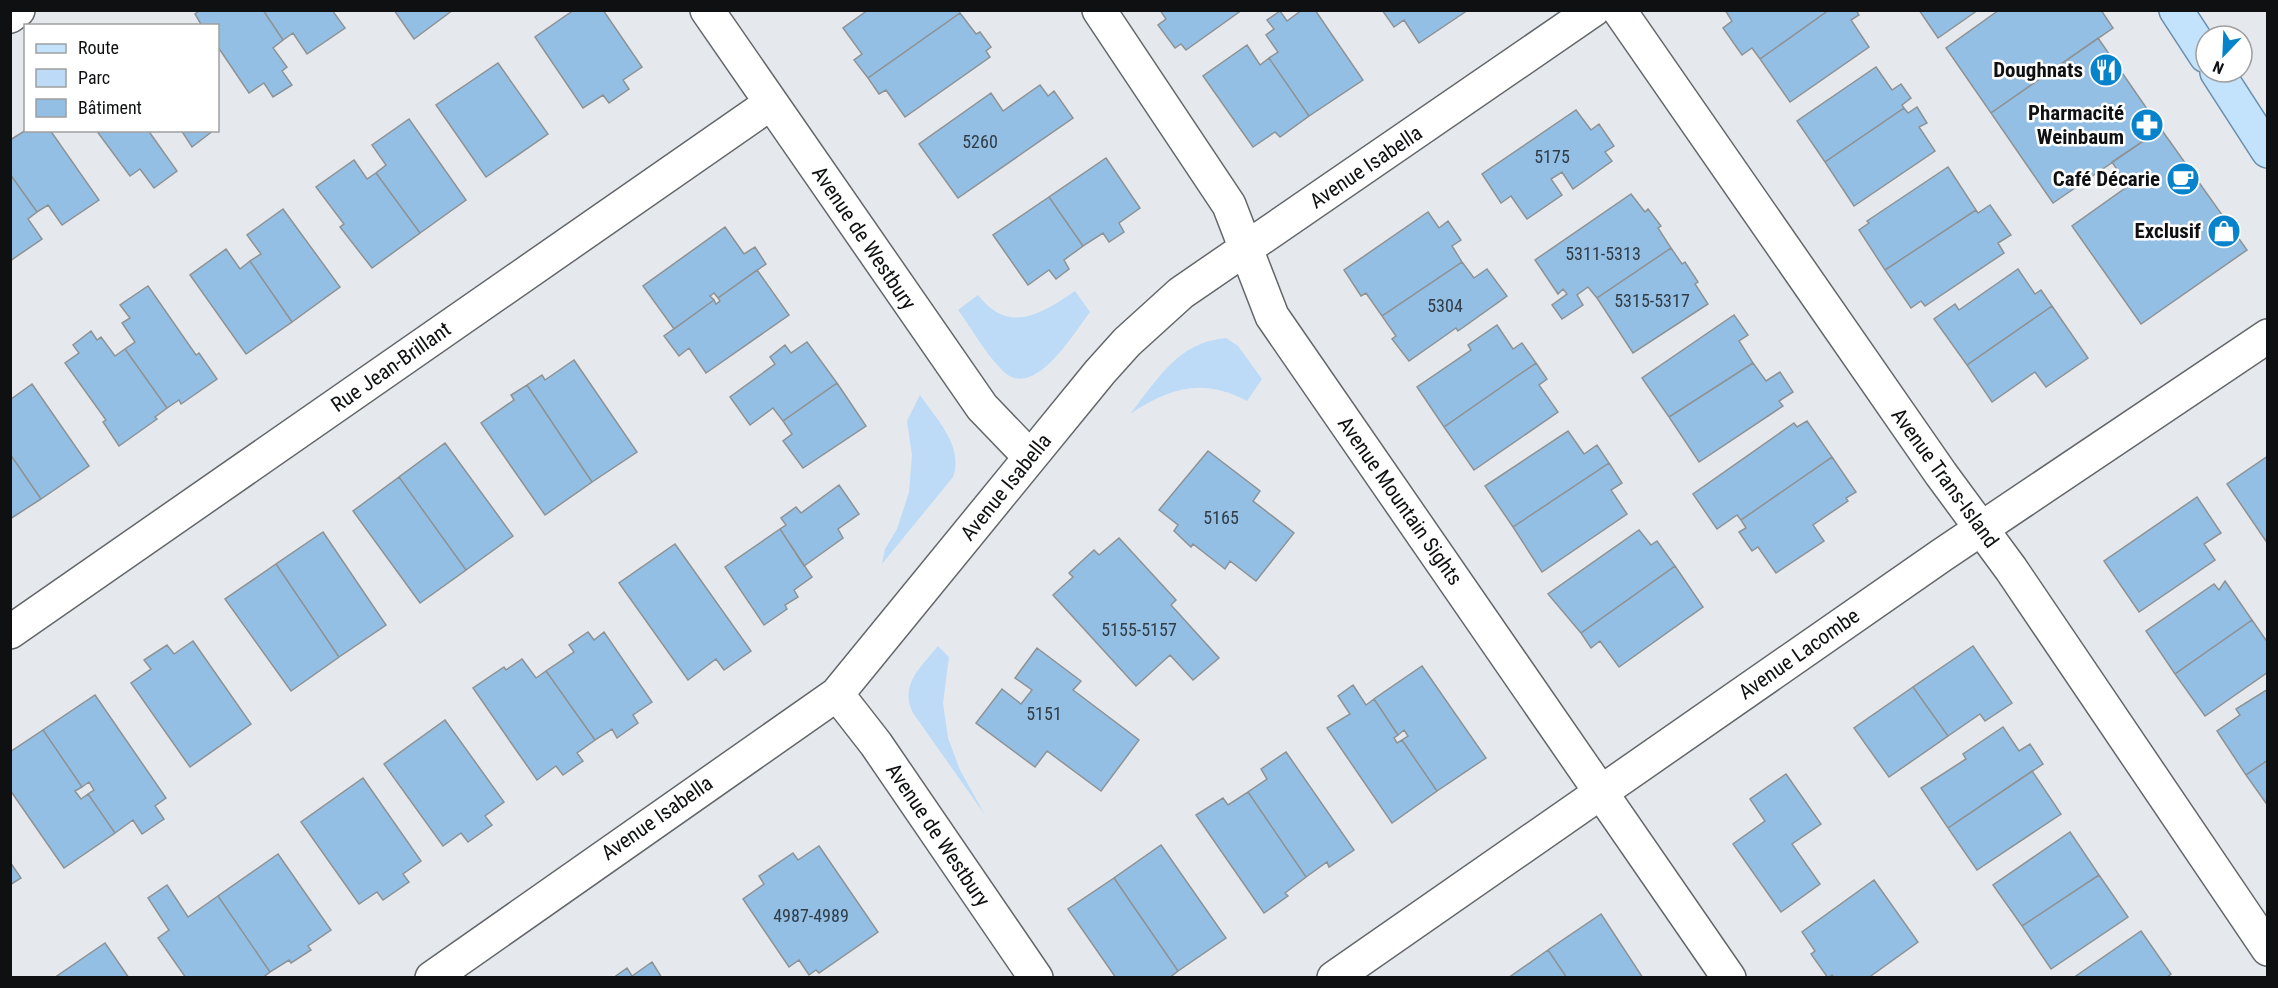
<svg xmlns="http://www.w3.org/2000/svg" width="2278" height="988" font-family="'Roboto Condensed',sans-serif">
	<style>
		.green { fill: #bddbf6 }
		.building { fill: #94bfe4; stroke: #8d9295; stroke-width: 1.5 }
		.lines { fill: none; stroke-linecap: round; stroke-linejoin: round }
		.minor-casing { stroke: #63676a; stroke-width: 36 }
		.major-casing { stroke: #6a8daa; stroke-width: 36 }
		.minor { stroke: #fff; stroke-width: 33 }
		.major { stroke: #c3e3fd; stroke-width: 33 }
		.labels { text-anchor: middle; stroke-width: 5; stroke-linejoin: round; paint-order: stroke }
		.number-label { font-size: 18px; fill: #303c46 }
		.poi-label { font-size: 21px; font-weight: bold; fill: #0f1011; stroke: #fff; text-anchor: end }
		.street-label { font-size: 21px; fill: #0f1011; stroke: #fff }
	</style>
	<rect width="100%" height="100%" fill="#e5e9ed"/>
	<!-- green -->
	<path class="green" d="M1075,291L1090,312C1074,333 1033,403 1002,370C985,353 972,329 958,310L978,295C1009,335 1041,314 1075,291Z
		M1226,338L1238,346L1262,379L1247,401C1203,378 1171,387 1130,414C1158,379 1178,342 1226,338Z
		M920,395C937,420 964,446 953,477L882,564L885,549L897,529L909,492L912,455L907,421Z
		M938,646L949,657L943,703L948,738L960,770L985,815L913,713C899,685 921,667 938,646Z"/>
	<!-- building -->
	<path class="building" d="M200,10H263L283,40L273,48L287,67L282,71L292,85L273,97L264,83L249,93L218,47V26H202L195,14Z
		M263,10H332L345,28L307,54L293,33L283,40Z
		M394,10H453L414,39Z
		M574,10H603L642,67L623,80L629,89L609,103L603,95L583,108L535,37Z
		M868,10H959L960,13L868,78L854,60L862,54L843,28Z
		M1160,10H1242L1186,50L1181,44L1175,48L1158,25L1166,19Z
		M1302,10H1315L1363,80L1309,116L1269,58L1278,52L1266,35L1274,29L1267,20L1280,11L1287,21Z
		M1382,10H1468L1419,43L1404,20L1394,27Z
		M1725,10H1829L1760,59L1752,48L1742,55L1723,28L1732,21Z
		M1829,10H1856L1859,15L1851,20L1869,47L1790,102L1760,59Z
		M1919,10H1978L1938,38Z
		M1999,10H2101L2113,28L1991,113L1946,48Z
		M960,13L976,34L980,32L991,47L986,51L990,57L905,117L886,90L879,94L868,78Z
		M2098,38L2161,129L2053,203L1991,113Z
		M1247,45L1260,65L1269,58L1309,116L1280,137L1275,132L1253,147L1203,76Z
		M498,63L548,134L486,177L436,105Z
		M1876,67L1892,90L1901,84L1911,98L1902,105L1904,108L1825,162L1797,121Z
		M1040,85L1048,96L1054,91L1073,118L958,198L919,144L991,93L1003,111Z
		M1917,107L1927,123L1919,127L1935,151L1854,206L1825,162L1904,108L1908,113Z
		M1576,110L1591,130L1599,124L1614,146L1605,152L1612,161L1573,189L1562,172L1551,179L1562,195L1527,219L1511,196L1501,203L1482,174Z
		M409,119L466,200L420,233L376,173L386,165L372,145Z
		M2161,129L2247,250L2141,324L2072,226L2128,186L2112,162Z
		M26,130H50L99,200L62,225L48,205L37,212L10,174V140Z
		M96,130H153L150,133L177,171L154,188L140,169L130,176Z
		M181,130H214L192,147Z
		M1106,158L1140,208L1119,223L1124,232L1109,242L1103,233L1083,246L1049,197Z
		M354,160L367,179L376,173L420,233L372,268L340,227L344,224L316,187Z
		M1948,167L1976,210L1885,270L1859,230L1869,223L1867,221Z
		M10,174L37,212L28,219L42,239L10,261Z
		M1631,194L1645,212L1648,209L1661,226L1658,228L1671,248L1597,298L1588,287L1577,295L1583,305L1562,319L1552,305L1567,294L1563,289L1558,294L1535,260Z
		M1049,197L1083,246L1064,260L1069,269L1056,279L1049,270L1028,285L993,235Z
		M1990,205L2011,235L1998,243L2004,253L1925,306L1921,301L1911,308L1885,270L1976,210L1978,213Z
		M283,209L340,287L292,322L250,261L261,254L247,235Z
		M1428,212L1439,228L1448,221L1461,240L1452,246L1462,262L1382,316L1366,293L1361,296L1344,270Z
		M725,227L744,254L755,247L766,264L718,298L714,293L710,296L714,300L674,329L643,286Z
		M1671,248L1682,264L1685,262L1698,282L1695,284L1708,304L1633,353L1597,298Z
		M226,249L240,269L250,261L292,322L246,354L190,275Z
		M1462,262L1474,278L1487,269L1507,296L1458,331L1456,328L1409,361L1392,339L1396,336L1382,316Z
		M2018,269L2035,294L2041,290L2052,306L1967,365L1934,319L1955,304L1959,310Z
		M757,270L789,315L706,373L689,348L679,356L664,336L714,300L716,304L720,301L718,298Z
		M148,286L196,355L199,353L217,379L181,404L179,400L167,408L125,349L135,342L122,323L130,318L120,305Z
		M2052,306L2088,358L2046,387L2035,372L1992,402L1967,365Z
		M1734,315L1748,335L1739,341L1753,363L1669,417L1642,378Z
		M1497,325L1513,349L1522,343L1536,363L1444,427L1417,387L1471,350L1468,345Z
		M91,331L97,340L101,337L115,356L125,349L167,408L155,417L157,419L119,446L103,422L106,420L65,363L79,353L73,345Z
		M807,342L837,383L783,421L773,408L750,425L730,397L775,364L770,357L785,345L791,353Z
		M574,360L637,452L592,482L527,385L542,375L545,380Z
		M1536,363L1547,379L1539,385L1558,412L1474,470L1444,427Z
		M1753,363L1766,381L1780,372L1793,392L1779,401L1783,406L1699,462L1669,417Z
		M837,383L866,426L803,468L783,441L792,434L783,421Z
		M32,384L89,466L41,499L10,454V400Z
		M527,385L592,482L545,515L481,423L514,400L511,395Z
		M1807,421L1832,457L1741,520L1737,515L1717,529L1693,494L1794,423L1797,427Z
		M1568,431L1584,454L1597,445L1609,463L1513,527L1485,486Z
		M445,443L513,536L466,570L399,477Z
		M1208,451L1260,491L1253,501L1294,533L1256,581L1230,561L1225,569L1193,544L1191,547L1174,531L1178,525L1159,510Z
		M10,454L41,499L10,519Z
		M2268,456V544L2227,484Z
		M1832,457L1856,492L1846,498L1848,501L1813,525L1824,541L1776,573L1758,547L1752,551L1739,532L1746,528L1741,520Z
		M1609,463L1622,483L1611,490L1627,514L1542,572L1513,527Z
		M399,477L466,570L420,603L353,511Z
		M839,485L859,514L838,529L843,538L804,566L780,529L786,525L781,518L796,507L801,513Z
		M2197,497L2221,533L2204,544L2215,560L2139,612L2104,561Z
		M780,529L812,577L794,590L798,597L785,605L787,609L764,625L725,567Z
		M1639,530L1651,545L1657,541L1675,566L1581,633L1548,594Z
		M323,532L386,625L339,657L276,564Z
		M1119,538L1176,600L1171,605L1219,658L1193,680L1170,655L1136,686L1053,595L1073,577L1069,573L1094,550L1099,555Z
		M675,544L751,651L724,670L716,659L688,680L619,583Z
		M276,564L339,657L291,691L225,599Z
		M1675,566L1703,607L1619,667L1600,641L1591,648L1581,633Z
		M2225,581L2252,620L2175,674L2146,631L2214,584L2219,590Z
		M2252,620L2268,643V672L2205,716L2175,674Z
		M588,632L594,640L604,632L652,702L633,715L638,723L617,738L612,729L595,740L546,671L574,652L569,645Z
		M193,641L251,724L190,767L131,683L151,669L144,660L167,645L174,654Z
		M1973,646L2012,703L1985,721L1980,714L1948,736L1913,687Z
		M1037,648L1081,681L1073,690L1139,740L1101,791L1047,751L1035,767L976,723L1002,689L1021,704L1032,690L1015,678Z
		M522,659L536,678L546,671L595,740L577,753L583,761L563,775L556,766L537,780L473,688L504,667L506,670Z
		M1422,666L1486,758L1437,791L1402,740L1408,736L1404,730L1398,735L1374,699Z
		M1353,685L1366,705L1374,699L1398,735L1394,738L1397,743L1402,740L1437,791L1392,823L1327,728L1350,714L1338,696Z
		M1913,687L1948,736L1889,777L1854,728Z
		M2268,689V760L2246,775L2217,731L2240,715L2236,709Z
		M95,695L166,798L155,806L164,819L142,834L133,820L115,833L88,794L94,790L89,782L82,787L43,730Z
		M445,720L504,802L485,816L492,825L468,842L461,833L443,846L384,764Z
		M2003,727L2019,751L2030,744L2043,764L1948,828L1921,788L1966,759L1963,754Z
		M43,730L82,787L75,791L81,799L88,794L115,833L64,868L10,790V752Z
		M1286,752L1354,850L1329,867L1327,862L1306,877L1248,792L1267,779L1261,769Z
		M2268,760V806L2246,775Z
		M2032,771L2061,814L1977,870L1948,828Z
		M1786,774L1821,824L1792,844L1820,884L1781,912L1733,844L1765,821L1750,799Z
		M363,778L421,861L403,874L409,882L383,900L377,892L359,904L301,822Z
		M1248,792L1306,877L1285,893L1288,896L1264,913L1196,815L1223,798L1228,805Z
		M2070,832L2099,875L2022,926L1993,885Z
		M1161,845L1226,938L1178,971L1114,878Z
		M819,846L878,932L819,973L816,970L809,975L799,960L789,967L743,899L764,884L759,876L793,853L798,860Z
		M278,854L331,930L308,946L311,950L291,963L289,960L270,972L218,896Z
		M10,862L21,878L10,885Z
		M2099,875L2128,917L2051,969L2022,926Z
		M1114,878L1178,971L1169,978H1116L1068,909Z
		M1874,880L1918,942L1868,978H1834L1832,975L1828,978L1811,954L1815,951L1802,932Z
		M167,885L188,917L218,896L270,972L262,978H186L158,938L169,930L148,898Z
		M1601,914L1643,978H1567L1548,950Z
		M2141,931L2171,974L2166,978H2073Z
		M105,943L129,978H54Z
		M1548,950L1567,978H1508Z
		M652,962L662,978H613L627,968L632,976Z"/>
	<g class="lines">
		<!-- minor casing -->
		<g class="minor-casing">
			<path id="minor" d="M707,10L982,407L1030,457
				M1099,10L1229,205L1272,316L1729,978
				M1619,10L1941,474L2011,569L2268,949
				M10,16L18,10
				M10,632L771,103
				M837,694L876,744L1036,978
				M432,978L837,694L1100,372L1127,342L1181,293L1593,10
				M1334,978L1942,555L2268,336"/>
		</g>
		<!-- major casing -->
		<g class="major-casing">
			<path id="major" d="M2176,10L2206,56
				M2217,72L2268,151"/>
		</g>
		<!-- minor -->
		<use href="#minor" class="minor"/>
		<!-- major -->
		<use href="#major" class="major"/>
	</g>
	<!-- icons -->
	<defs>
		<g id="restaurant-disc" transform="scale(1.725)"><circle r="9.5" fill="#0683cb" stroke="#fff"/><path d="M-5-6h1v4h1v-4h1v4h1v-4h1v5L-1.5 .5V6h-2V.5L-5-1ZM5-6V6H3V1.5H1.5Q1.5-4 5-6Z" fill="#fff"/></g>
		<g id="pharmacy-disc" transform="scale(1.725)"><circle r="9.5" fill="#0683cb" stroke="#fff"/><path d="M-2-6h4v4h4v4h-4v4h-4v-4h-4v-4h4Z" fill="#fff"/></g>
		<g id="cafe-disc" transform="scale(1.725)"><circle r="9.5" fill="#0683cb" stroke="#fff"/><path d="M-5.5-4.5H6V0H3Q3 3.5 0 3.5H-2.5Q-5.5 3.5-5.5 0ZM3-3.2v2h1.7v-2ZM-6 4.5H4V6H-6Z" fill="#fff"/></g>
		<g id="shop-disc" transform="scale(1.725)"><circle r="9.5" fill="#0683cb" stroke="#fff"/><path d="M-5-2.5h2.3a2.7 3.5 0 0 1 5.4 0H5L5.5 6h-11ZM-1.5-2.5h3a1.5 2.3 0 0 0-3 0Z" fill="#fff"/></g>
	</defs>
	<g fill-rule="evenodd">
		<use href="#restaurant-disc" x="2106" y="70"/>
		<use href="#pharmacy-disc" x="2147" y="125"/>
		<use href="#cafe-disc" x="2183" y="179"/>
		<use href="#shop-disc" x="2224" y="231"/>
	</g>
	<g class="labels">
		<!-- number labels -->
		<g class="number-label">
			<text x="980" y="148">5260</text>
			<text x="1552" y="163">5175</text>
			<text x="1603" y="260">5311-5313</text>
			<text x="1652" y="307">5315-5317</text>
			<text x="1445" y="312">5304</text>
			<text x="1221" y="524">5165</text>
			<text x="1139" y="636">5155-5157</text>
			<text x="1044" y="720">5151</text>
			<text x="811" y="922">4987-4989</text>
		</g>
		<!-- poi labels -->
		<g class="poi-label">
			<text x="2083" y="77">Doughnats</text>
			<text x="2124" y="120">Pharmacité<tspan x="2124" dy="24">Weinbaum</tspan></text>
			<text x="2160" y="186">Café Décarie</text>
			<text x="2201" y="238">Exclusif</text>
		</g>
		<!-- street labels -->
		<g class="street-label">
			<text transform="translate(1366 167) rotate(-34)" y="7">Avenue Isabella</text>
			<text transform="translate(864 238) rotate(56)" y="7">Avenue de Westbury</text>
			<text transform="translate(391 367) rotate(-35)" y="7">Rue Jean-Brillant</text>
			<text transform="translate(1945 478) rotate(54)" y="7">Avenue Trans-Island</text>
			<text transform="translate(1006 487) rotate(-51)" y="7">Avenue Isabella</text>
			<text transform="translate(1400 501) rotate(55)" y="7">Avenue Mountain Sights</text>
			<text transform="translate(1799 654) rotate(-35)" y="7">Avenue Lacombe</text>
			<text transform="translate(657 818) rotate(-35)" y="7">Avenue Isabella</text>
			<text transform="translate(938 835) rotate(56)" y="7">Avenue de Westbury</text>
		</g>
	</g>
	<!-- border -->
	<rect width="2278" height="988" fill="none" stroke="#0f1011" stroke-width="24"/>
	<!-- legend -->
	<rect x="24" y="24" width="195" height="108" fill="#ffffff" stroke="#9f9fa0" stroke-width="1.5"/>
	<rect x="36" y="44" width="30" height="9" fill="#c3e3fd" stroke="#9f9fa0" stroke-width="1.5"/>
	<text x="78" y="54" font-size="18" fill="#0f1011">Route</text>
	<rect x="36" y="69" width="30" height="18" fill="#bddbf6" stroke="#9f9fa0" stroke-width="1.5"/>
	<text x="78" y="84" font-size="18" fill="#0f1011">Parc</text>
	<rect x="36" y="99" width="30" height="18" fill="#94bfe4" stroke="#9f9fa0" stroke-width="1.5"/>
	<text x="78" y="114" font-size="18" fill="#0f1011">Bâtiment</text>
	<!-- north arrow -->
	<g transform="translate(2224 54) rotate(203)"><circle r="28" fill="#ffffff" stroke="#9f9fa0" stroke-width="1.5"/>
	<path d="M0-4.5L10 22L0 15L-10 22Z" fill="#0683cb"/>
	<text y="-9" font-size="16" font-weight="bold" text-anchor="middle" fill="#0f1011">N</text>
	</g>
</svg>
